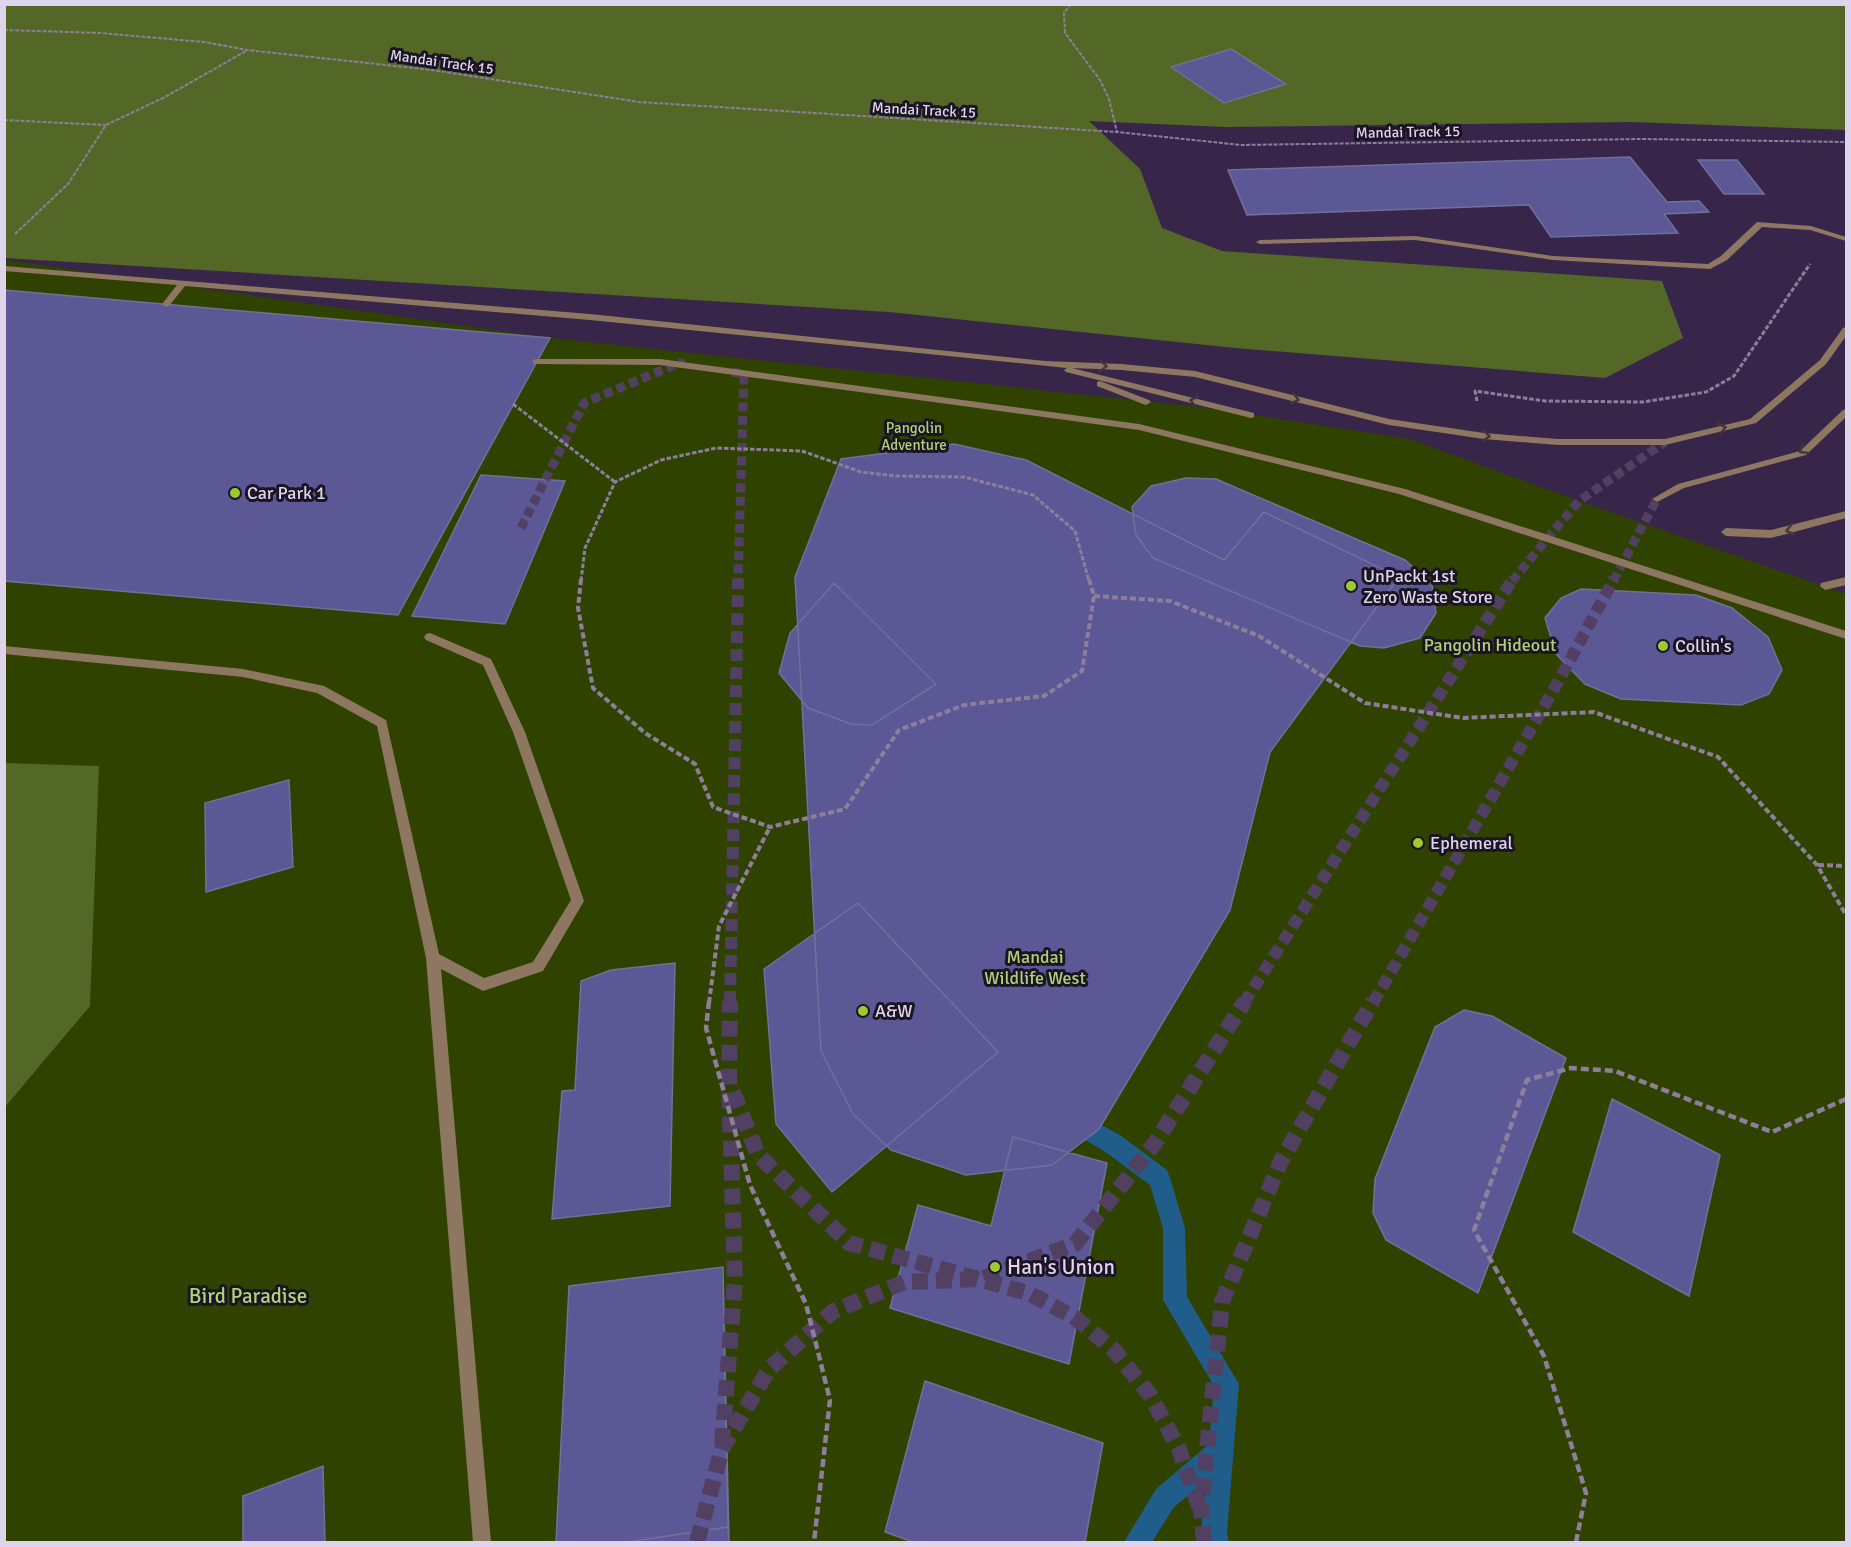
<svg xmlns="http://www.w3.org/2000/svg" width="1851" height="1547" font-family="Signika,sans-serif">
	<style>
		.green { fill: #304200 }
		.forest { fill: #536826 }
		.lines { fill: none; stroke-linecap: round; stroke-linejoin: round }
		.stream { fill: #215d8a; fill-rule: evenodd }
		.building { fill: #5c5895; stroke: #71709b; stroke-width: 1.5 }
		.street-tunnel-far2 { stroke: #514062; stroke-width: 9; stroke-dasharray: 9 4.5; stroke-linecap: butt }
		.street-tunnel-far1 { stroke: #514062; stroke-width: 12; stroke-dasharray: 12 6; stroke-linecap: butt }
		.street-tunnel { stroke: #514062; stroke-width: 16; stroke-dasharray: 16 8; stroke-linecap: butt }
		.path-far3 { stroke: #8d7f9c; stroke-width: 2; stroke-dasharray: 4 1.5; stroke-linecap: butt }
		.path-far2 { stroke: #8d7f9c; stroke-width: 3; stroke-dasharray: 4.5 2; stroke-linecap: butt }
		.path-far1 { stroke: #8d7f9c; stroke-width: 4; stroke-dasharray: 6 3; stroke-linecap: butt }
		.path { stroke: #8d7f9c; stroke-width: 4.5; stroke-dasharray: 8 4; stroke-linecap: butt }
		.lane { fill: #8e7761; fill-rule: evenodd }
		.street { fill: #8e7761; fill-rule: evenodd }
		.oneway { stroke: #433739 }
		.poi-dot { fill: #9dca30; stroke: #1b1424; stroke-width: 2 }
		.labels { text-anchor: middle; stroke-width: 6; stroke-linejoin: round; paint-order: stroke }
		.far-street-label { font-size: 15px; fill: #ded4eb; stroke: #1b1424 }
		.far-park-label { font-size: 15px; fill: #b0d274; stroke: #1b1424 }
		.poi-label { font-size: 18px; fill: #ded4eb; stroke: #1b1424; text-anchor: start }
		.park-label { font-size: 18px; fill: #b0d274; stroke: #1b1424 }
		.near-poi-label { font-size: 21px; fill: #ded4eb; stroke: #1b1424; text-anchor: start }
		.near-park-label { font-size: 21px; fill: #b0d274; stroke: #1b1424 }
	</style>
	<rect width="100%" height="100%" fill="#38264a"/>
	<!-- green -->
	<path class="green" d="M5,260L550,338L1201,407L1410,439L1579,501L1846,594V1542H5Z"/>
	<!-- forest -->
	<path class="forest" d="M4,5H1846V130L1633,122L1225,127L1089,121L1140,169L1162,228L1222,251L1662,281L1683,338L1605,378L1235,348L889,312L5,258Z
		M5,763L99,766L90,1006L5,1107Z"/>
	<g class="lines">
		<!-- stream -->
		<path class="stream" d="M1074,1110L1120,1135L1167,1170L1170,1178L1185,1228L1187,1297L1239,1384L1227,1533L1229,1542H1203L1201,1533L1206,1481L1174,1507L1152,1542H1124L1156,1489L1209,1444L1214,1386L1163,1300V1228L1150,1185L1104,1151L1066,1129L1063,1121L1066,1113Z"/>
	</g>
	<!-- building -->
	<path class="building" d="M1231,49L1286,84L1224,103L1171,67Z
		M1630,157L1667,202L1699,201L1709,212L1664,214L1678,233L1551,237L1529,205L1247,215L1228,170Z
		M1698,160H1737L1764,194H1724Z
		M4,290L550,338L398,615L4,581Z
		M954,444L1026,460L1224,560L1264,512L1399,577L1270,752L1230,910L1099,1129L1052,1165L966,1175L891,1150L853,1114L821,1051L795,577L841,459Z
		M481,475L565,481L505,624L412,616Z
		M1186,478L1216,479L1405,560L1432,585L1436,613L1420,638L1384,648L1360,646L1153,558L1136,535L1132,507L1151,486Z
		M834,583L936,684L872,725L851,724L808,708L779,673L790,633Z
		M1581,589L1696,595L1732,608L1768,637L1782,670L1769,694L1741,705L1621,699L1585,684L1556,654L1545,618L1561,598Z
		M289,780L293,867L206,892L205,803Z
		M858,903L998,1052L832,1192L776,1124L764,969Z
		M675,963L670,1206L552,1219L562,1091L575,1090L581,981L611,970Z
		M1464,1010L1492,1016L1566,1058L1478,1293L1386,1240L1373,1213L1375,1179L1435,1027Z
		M1612,1099L1720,1155L1689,1296L1573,1232Z
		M1013,1137L1107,1163L1069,1364L890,1308L918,1205L991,1226Z
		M723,1267L729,1542H556L569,1286Z
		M723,1267L728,1527L627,1542H556L569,1286Z
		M925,1381L1103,1443L1085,1542H913L885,1532Z
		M323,1466L325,1542H243V1496Z
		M728,1527L729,1542H627Z"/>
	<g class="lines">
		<!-- street-tunnel-far2 -->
		<path class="street-tunnel-far2" d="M732,372L744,374L738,581
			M521,528L584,403L679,363L685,364
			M1512,581L1579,501L1665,442
			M1613,581L1657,499"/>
		<!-- street-tunnel-far1 -->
		<path class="street-tunnel-far1" d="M730,1003L738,579
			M1244,1003L1513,579
			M1373,1003L1558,682L1614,579"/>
		<!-- street-tunnel -->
		<path class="street-tunnel" d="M733,1092L758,1155L849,1243L1028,1293L1074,1317L1114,1350L1150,1395L1179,1449L1199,1507
			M722,1444L735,1281L729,1083L730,1001
			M697,1542L722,1449L769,1369L832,1312L904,1282L981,1279L1075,1244L1155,1143L1245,1001
			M1204,1542L1201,1510L1222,1302L1281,1161L1373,1001"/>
		<!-- path-far3 -->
		<path class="path-far3" d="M1071,4L1064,13L1065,33L1100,80L1109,99L1117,132
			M4,30L100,33L204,42L247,50L432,70L639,102L1117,132L1241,145L1643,139L1846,142
			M4,120L105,125
			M15,234L68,184L106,125L165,97L246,51"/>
		<!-- path-far2 -->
		<path class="path-far2" d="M1477,401L1475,391L1545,401L1643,402L1706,392L1734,376L1810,264
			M513,404L615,482
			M581,581L585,548L615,482L661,460L716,448L802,451L861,472L895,476L964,477L1033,495L1075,531L1089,581"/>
		<!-- path-far1 -->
		<path class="path-far1" d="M581,579L578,608L593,688L645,733L695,764L713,807L770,827L845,809L899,730L964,705L1044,696L1082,671L1094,596L1089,579
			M1094,596L1170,601L1259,636L1365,703L1463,718L1594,712L1718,757L1817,865L1846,915
			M1818,865L1846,866
			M709,1003L719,926L770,827"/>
		<!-- path -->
		<path class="path" d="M709,1001L706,1028L750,1185L806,1304L830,1400L814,1542
			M1576,1542L1586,1493L1544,1356L1474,1230L1527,1080L1571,1068L1615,1071L1772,1132L1846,1099"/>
		<!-- lane -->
		<path class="lane" d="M1757,222L1811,226L1846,237V241L1810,230L1762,227L1727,260L1710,269L1553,260L1415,240L1260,244L1256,242L1260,240L1415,236L1553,256L1708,264L1721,256Z
			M4,266L590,314L1045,361L1121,364L1195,371L1389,419L1484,433L1558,439H1665L1670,442L1665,445H1558L1484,439L1389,425L1195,377L1121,370L1072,368L1254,413V417L1251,418L1066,372L1064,370L1067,368L590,320L185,286L169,306L166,307L162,304L177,285L4,271Z
			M536,359H660L1139,424L1405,489L1846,631V639L1399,494L1139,430L660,365L533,364V360Z
			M1100,381L1149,400L1151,402L1146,405L1143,404L1097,386V382Z
			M1846,577V585L1825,590L1820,586L1821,583Z
			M430,633L491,659L525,732L584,901L543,971L483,991L441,969L491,1542H473L426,958L377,726L317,693L243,677L4,654V646L243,669L324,686L386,720L439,954L484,978L533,962L571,900L513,732L483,665L426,640L424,637L426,634Z"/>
		<!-- street -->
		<path class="street" d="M1846,327V336L1826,364L1756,423L1665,445L1660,442L1665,439L1750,419L1820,360L1843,328Z
			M1846,409V417L1806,455L1684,488L1657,502L1652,499L1678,484L1800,451L1843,410Z
			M1846,511V518L1771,538L1726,536L1721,532L1726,528L1771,530Z"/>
	</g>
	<!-- one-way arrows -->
	<defs><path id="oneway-chevron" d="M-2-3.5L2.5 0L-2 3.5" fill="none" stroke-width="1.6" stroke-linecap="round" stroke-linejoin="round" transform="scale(1.5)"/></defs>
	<g class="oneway">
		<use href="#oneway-chevron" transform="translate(1103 366) rotate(2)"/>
		<use href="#oneway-chevron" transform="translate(1295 399) rotate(14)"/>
		<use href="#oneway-chevron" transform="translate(1194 401) rotate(-166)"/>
		<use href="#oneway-chevron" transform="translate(1722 428) rotate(-13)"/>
		<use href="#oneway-chevron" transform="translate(1486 436) rotate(6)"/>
		<use href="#oneway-chevron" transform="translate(1803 450) rotate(148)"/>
		<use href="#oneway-chevron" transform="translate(1790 530) rotate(167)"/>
	</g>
	<!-- markers -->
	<g class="poi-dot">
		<circle cx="235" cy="493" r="6"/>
		<circle cx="1351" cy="586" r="6"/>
		<circle cx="1663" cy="646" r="6"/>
		<circle cx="1418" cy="843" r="6"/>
		<circle cx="863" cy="1011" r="6"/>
		<circle cx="995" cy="1267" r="6"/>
	</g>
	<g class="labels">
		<!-- far-street labels -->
		<g class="far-street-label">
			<text transform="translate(442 62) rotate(8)" y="5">Mandai Track 15</text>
			<text transform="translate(924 110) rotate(3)" y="5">Mandai Track 15</text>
			<text transform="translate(1408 132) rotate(-1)" y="5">Mandai Track 15</text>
		</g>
		<!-- far-park labels -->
		<g class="far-park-label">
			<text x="914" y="433">Pangolin<tspan x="914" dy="17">Adventure</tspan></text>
		</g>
		<!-- poi labels -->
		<g class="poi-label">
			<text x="247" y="499">Car Park 1</text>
			<text x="1363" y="582">UnPackt 1st<tspan x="1363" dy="21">Zero Waste Store</tspan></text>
			<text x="1675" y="652">Collin's</text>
			<text x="1430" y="849">Ephemeral</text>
			<text x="875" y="1017">A&amp;W</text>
		</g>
		<!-- park labels -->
		<g class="park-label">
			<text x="1490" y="651">Pangolin Hideout</text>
			<text x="1035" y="963">Mandai<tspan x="1035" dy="21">Wildlife West</tspan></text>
		</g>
		<!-- near-poi labels -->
		<g class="near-poi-label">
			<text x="1007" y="1274">Han's Union</text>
		</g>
		<!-- near-park labels -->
		<g class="near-park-label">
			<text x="248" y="1303">Bird Paradise</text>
		</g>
	</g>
	<!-- border -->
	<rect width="1851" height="1547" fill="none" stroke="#ded4eb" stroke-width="12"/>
</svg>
